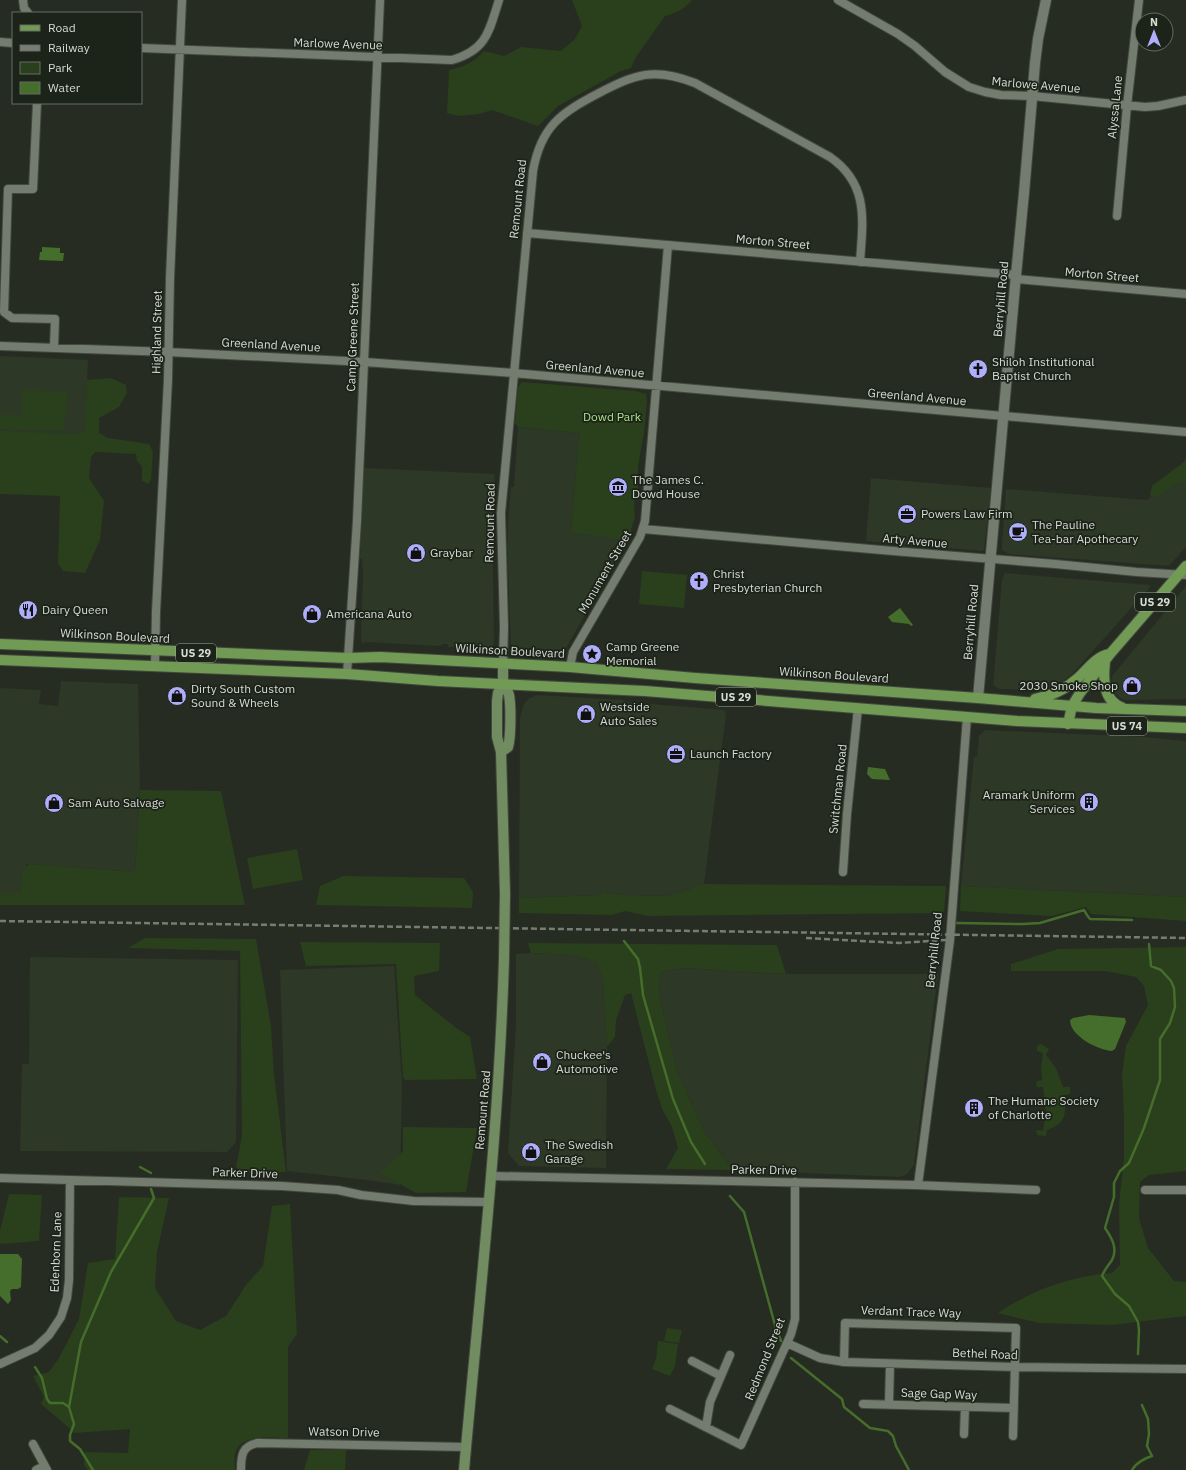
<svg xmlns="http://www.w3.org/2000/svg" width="1186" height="1470" font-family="'IBM Plex Sans',sans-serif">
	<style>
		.built { fill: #2d3827 }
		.green { fill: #2a3f1c }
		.water { fill: #456d2b }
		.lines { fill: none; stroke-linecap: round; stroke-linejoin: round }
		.stream { stroke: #456d2b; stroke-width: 2.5 }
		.minor-casing { stroke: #43483f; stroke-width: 10 }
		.tertiary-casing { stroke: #43483f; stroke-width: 12 }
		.secondary-casing { stroke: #43483f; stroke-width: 12 }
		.primary-casing { stroke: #43483f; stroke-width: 12 }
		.minor { stroke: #747c6f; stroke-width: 8 }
		.tertiary { stroke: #747c6f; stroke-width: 10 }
		.secondary { stroke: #728c62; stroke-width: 10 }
		.primary { stroke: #719b54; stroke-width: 10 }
		.rail { stroke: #787d74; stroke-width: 2.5; stroke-dasharray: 6 3; stroke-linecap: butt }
		.secondary-bridge-casing { stroke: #43483f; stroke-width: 12; stroke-linecap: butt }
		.secondary-bridge { stroke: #728c62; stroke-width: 10 }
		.labels { text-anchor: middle; stroke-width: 3.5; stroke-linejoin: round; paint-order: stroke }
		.shield { fill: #1c2319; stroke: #9fa49c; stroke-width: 1 }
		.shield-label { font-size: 11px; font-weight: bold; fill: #d7dbd4 }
		.street-label { font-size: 12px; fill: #d7dbd4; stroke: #1c2319 }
		.poi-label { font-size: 12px; fill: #d7dbd4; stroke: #1c2319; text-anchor: start }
		.park-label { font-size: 12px; fill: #a9e387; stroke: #1c2319 }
	</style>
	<rect width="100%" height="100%" fill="#262c22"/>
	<!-- built -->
	<path class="built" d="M0,356L88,360L85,438L0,434Z
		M518,427L579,433L571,530L576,534L627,539L563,654L514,651L511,643L507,543L508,542V523L511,487H514Z
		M364,468L495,474L492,512L494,640L492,652L481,648L448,647V644H442L441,646L365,642L363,644L361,641L363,574L362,559H360Z
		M1174,475L1186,485V547L1169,566L1009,554L1002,550V544L1006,489L1147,500Z
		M871,478L991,488L984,549L982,551L866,541Z
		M1005,573L1149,585L1151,586L1073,673L1063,681L1046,689L1038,691L1004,689H999L993,685L1002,580Z
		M1186,586V699L1126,700L1120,698L1112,690L1111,681L1113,675Z
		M61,681L138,684L140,790L135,872L26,864L27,866L22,871L20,893H0V688L41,690L39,704L58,706Z
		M537,695L623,700L627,702L724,710L726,714L704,884L671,896L622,895L605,892L600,895L519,898L520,717L524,704L528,699Z
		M985,730L1143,737L1186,741V897L961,886L974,757H977L979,736Z
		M531,953L576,955L597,963L603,981L607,1047L606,1168L519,1166L508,1153L516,1025V954Z
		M30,957L238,960L236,1142L227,1152L20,1151L22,1064H29Z
		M394,966L402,1082L400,1185L367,1180L287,1171L280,970Z
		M685,968L786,974H938L914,1165L907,1174L900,1177L732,1170L703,1129L677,1071L659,995L660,972Z"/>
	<!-- green -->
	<path class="green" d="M572,0H689L692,1C684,8 676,14 665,16L636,57L631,68L621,71L558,106L538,126L492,110L479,114L458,116L447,113L449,70C463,68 475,61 484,51L504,56L521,47L561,51L575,39L582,26Z
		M111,378L126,385L127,393L119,407L99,418V433L108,438L149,444L153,452L151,480L148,484L142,481V466L137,461L136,454L95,452L91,457L89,478L104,501L100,540L85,573L63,571L58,563L60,496L0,494V431L80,434L84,431L85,426L87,380Z
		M522,382L636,391L646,394L647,401L644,433L638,466V487L634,504L635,517L631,529L632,534L628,540L576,534L571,530L579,433L518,427L515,423L518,388L520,384Z
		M22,390L68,392L64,431L0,429V415H22Z
		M1186,455V486L1183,483L1179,482L1155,498L1150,495L1152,486L1185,461Z
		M642,571L687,575L684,608L639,604Z
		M140,790L221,791L245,905H0V893H20L22,871L29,864L135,872Z
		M297,849L303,880L253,889L247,858Z
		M343,876L464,878L473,892L472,908L316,905L320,886Z
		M704,884L938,886H946L944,913L648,916L625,911L612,915L519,913V898L600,895L604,892L622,895L670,896Z
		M961,886L1186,897V921L1091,914L1086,907L1052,916L960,911Z
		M145,938L256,939L271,1026L274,1074L286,1172L243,1173L236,1167L242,1136L240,951L128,948Z
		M300,942L440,943L439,971L414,976L415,995L455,1027L470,1037L477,1079L405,1080L403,1077L396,964L306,966Z
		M528,943L777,945L786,974L685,968L660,972L659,995L677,1071L703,1129L732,1170L666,1169L678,1148L672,1127L662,1109L656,1090L631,993L625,995L616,1020L615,1037L607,1047L603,981L597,963L576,955L531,953Z
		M1186,947V1171L1149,1175L1140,1182L1139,1218L1148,1248L1174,1281L1186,1282V1316L1112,1325L1039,1323L998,1313C1032,1290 1070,1276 1112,1273L1120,1265L1119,1205L1124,1157V1118L1122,1074L1126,1046L1148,1005L1144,986L1136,977L1105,971H1011V964L1058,949Z
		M1041,1044L1049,1049L1046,1055L1056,1068L1063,1087H1070V1094L1064,1095C1066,1114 1067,1123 1047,1130L1046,1136L1037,1135L1036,1131L1038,1130L1043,1131L1046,1113L1043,1087H1037L1036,1083L1037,1081L1042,1080L1041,1068L1043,1053L1037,1051V1048L1038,1045Z
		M403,1127L477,1128L466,1192L416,1193L380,1173L403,1151Z
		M9,1194L42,1195L39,1241L0,1244V1231Z
		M119,1197L169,1198L157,1252L155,1288L176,1321L200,1330L226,1316L246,1285L263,1266L272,1206L290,1204L297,1334L288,1347V1438C271,1438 240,1433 235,1454C234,1459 235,1465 235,1470H88L84,1465L85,1452L128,1453L130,1429L75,1433L41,1404L44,1397L33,1376L49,1372L59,1358L79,1319L88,1263L115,1259Z
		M667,1328L682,1330L679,1343L664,1341Z
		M658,1341L678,1344L675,1366L670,1376L652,1369L656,1359Z
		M310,1450H346L345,1470H304Z"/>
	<!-- water -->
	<path class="water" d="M42,247L60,248V253H64L63,261L39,260L40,252H42Z
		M900,608L913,625L911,626L909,624L892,622L888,617Z
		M868,767L885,769L890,780L872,779L867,774Z
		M1089,1015L1125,1018L1126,1022L1115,1049L1112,1051C1098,1050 1070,1036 1070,1020L1073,1018Z
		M0,1254H18L22,1259L21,1287L18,1289H12L10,1291L11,1300L8,1304L0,1296Z"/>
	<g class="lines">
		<!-- stream -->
		<path class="stream" d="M957,923L1023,924L1040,923L1084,910L1087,915L1090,919L1132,920
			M624,941L638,959L640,968L643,995L673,1099L691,1142L705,1164
			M140,1167L151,1173
			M730,1196L744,1212L775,1325L781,1341
			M0,1336L7,1342
			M1138,1354L1139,1330L1138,1322L1129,1306L1115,1294L1102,1276C1104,1270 1108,1266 1112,1260C1118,1249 1112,1238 1105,1228L1114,1197V1183L1120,1171L1129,1163L1144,1128L1160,1080V1039L1170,1023L1175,1007L1174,988L1171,981L1161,970L1151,966L1149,944
			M791,1358L842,1399L844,1407L870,1428L888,1431L893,1436L896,1446L909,1470
			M35,1367L42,1378L47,1399L50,1403H63L69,1407
			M93,1470L80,1449L70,1441V1435L74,1424L69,1407L81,1342L111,1272L154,1198L151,1189
			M1132,1470C1136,1463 1145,1458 1152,1456L1147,1446L1149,1434L1148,1419L1142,1405"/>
		<!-- minor casing -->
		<g class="minor-casing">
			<path id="minor" d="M23,0L24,8L28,13
				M838,0L898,34L915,46L945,72L969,87L985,92L1001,95L1032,96L1145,107L1158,106L1186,100
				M0,42L13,43
				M141,48L452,60C487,50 489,31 499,0
				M37,103L33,189H8L4,312L12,318L55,319L54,348
				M1117,216L1127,106L1139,0
				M527,233L1016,275
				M1016,279L1186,294
				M0,346L168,352L365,362L513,373L1186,432
				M643,529L893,551L1055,564L1137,572L1186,575
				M503,664L504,627L501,513L533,171C541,126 561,113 599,93C636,74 654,67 695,83L830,157C869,184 863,220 860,262
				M155,665L156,612L168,380L170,278L182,0
				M570,667L573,652L640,537L645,521L668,245
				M347,674L357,521L380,0
				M843,872L847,814L858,708
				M491,1176L915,1185L1036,1190
				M0,1178L282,1186L338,1190L361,1195L414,1201L488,1202
				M918,1185L950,940L967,717
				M1145,1190H1186
				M787,1343L820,1358L844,1362L1015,1367L1186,1369
				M692,1361L721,1376
				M844,1362L845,1323L1016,1328L1013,1436
				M0,1364L35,1348L49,1335L61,1317L67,1298L69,1280L70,1180
				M863,1404L1014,1408
				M889,1404L890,1364
				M670,1409L741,1445L791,1334L795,1319V1182
				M706,1427L710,1402L730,1355
				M964,1434L965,1407
				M33,1444L47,1470
				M36,1470L44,1466
				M241,1470C241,1455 242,1446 258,1443L466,1447"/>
		</g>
		<!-- tertiary casing -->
		<g class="tertiary-casing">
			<path id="tertiary" d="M978,698L1016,275L1024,193L1035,63L1038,39L1046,0"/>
		</g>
		<!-- secondary casing -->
		<g class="secondary-casing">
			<path id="secondary" d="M503,664V684L498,693L497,701V737L501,752L505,893
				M501,752L508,747C511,737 511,705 509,695C508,691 506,688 503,684
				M464,1470C479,1300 499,1130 504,959"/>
		</g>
		<!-- primary casing -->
		<g class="primary-casing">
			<path id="primary" d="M0,644L348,658L380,657L570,667L695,678L978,698L1096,708L1186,711
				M0,660L347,674L438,681L645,691L1017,721L1186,728
				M1105,662C1103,680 1103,701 1123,708
				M1035,699C1051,696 1066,689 1078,678C1088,669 1096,656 1110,654
				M1068,724L1072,706L1080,693L1110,654L1186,566"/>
		</g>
		<!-- minor -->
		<use href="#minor" class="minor"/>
		<!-- tertiary -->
		<use href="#tertiary" class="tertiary"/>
		<!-- secondary -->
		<use href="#secondary" class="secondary"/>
		<!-- primary -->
		<use href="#primary" class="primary"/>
		<!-- rail -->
		<path class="rail" d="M0,921L1186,938
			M806,938L899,943L946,940"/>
		<!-- secondary-bridge casing -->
		<g class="secondary-bridge-casing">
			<path id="secondary-bridge" d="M504,959L505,893"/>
		</g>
		<!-- secondary-bridge -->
		<use href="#secondary-bridge" class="secondary-bridge"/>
	</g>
	<!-- icons -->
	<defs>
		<g id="church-disc" transform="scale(1)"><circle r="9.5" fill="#aeaefb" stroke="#1c2319"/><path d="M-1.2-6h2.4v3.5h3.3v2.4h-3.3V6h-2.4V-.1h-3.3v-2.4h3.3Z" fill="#111"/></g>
		<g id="museum-disc" transform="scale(1)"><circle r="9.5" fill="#aeaefb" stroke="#1c2319"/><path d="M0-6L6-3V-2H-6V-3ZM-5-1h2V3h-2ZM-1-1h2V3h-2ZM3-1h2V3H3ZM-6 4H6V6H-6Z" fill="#111"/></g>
		<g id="office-disc" transform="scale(1)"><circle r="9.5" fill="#aeaefb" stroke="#1c2319"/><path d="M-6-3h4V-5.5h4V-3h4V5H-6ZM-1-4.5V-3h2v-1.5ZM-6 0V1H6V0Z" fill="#111"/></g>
		<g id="cafe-disc" transform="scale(1)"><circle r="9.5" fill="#aeaefb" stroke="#1c2319"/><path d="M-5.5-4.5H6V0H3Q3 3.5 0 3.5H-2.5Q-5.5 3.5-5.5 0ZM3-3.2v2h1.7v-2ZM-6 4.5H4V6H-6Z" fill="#111"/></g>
		<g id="shop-disc" transform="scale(1)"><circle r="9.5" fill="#aeaefb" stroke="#1c2319"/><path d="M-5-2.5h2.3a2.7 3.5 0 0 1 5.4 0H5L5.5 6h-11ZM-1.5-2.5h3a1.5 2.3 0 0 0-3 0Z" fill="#111"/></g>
		<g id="restaurant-disc" transform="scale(1)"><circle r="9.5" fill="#aeaefb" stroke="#1c2319"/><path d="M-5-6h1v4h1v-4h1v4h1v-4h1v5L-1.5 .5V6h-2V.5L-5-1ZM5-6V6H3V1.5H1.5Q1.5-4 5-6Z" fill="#111"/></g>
		<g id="sight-disc" transform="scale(1)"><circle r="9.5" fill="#aeaefb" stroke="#1c2319"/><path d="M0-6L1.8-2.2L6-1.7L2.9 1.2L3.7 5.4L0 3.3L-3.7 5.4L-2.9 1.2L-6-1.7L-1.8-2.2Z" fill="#111"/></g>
		<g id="building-disc" transform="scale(1)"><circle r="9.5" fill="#aeaefb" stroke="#1c2319"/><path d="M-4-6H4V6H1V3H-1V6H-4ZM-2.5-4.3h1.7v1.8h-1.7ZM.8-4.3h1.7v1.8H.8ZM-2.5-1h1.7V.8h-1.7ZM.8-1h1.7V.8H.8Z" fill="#111"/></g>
	</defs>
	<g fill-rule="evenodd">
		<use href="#church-disc" x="978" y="369"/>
		<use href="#museum-disc" x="618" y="487"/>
		<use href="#office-disc" x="907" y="514"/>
		<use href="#cafe-disc" x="1018" y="532"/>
		<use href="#shop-disc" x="416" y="553"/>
		<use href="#church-disc" x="699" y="581"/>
		<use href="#restaurant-disc" x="28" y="610"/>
		<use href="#shop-disc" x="312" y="614"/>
		<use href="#sight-disc" x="592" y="654"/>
		<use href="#shop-disc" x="1132" y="686"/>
		<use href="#shop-disc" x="177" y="696"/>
		<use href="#shop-disc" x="586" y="714"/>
		<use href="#office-disc" x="676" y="754"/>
		<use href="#building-disc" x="1089" y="802"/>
		<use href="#shop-disc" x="54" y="803"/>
		<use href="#shop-disc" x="542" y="1062"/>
		<use href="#building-disc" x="974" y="1108"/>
		<use href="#shop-disc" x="531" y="1152"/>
	</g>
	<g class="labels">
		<!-- shield labels -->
		<g class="shield">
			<rect x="1135" y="593" width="40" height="18" rx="3"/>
			<rect x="176" y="644" width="40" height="18" rx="3"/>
			<rect x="716" y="688" width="40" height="18" rx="3"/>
			<rect x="1107" y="717" width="40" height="18" rx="3"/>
		</g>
		<g class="shield-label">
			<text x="1155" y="606">US 29</text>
			<text x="196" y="657">US 29</text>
			<text x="736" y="701">US 29</text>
			<text x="1127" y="730">US 74</text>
		</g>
		<!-- street labels -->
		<g class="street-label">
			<text transform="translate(338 44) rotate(2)" y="4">Marlowe Avenue</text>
			<text transform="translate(1036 85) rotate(5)" y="4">Marlowe Avenue</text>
			<text transform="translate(1115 107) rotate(-84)" y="4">Alyssa Lane</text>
			<text transform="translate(518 199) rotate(-84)" y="4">Remount Road</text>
			<text transform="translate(773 242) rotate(5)" y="4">Morton Street</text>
			<text transform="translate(1102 275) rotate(5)" y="4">Morton Street</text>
			<text transform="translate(1001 299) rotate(-85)" y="4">Berryhill Road</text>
			<text transform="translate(157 332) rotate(-89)" y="4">Highland Street</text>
			<text transform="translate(353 337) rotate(-88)" y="4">Camp Greene Street</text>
			<text transform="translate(271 345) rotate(3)" y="4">Greenland Avenue</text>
			<text transform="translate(595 369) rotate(5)" y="4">Greenland Avenue</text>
			<text transform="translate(917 397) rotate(5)" y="4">Greenland Avenue</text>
			<text transform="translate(490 523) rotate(-89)" y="4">Remount Road</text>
			<text transform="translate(915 541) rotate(5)" y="4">Arty Avenue</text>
			<text transform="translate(605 572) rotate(-60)" y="4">Monument Street</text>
			<text transform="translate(971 622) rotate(-85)" y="4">Berryhill Road</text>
			<text transform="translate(115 636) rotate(3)" y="4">Wilkinson Boulevard</text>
			<text transform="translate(510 651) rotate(3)" y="4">Wilkinson Boulevard</text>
			<text transform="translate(834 675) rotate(4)" y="4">Wilkinson Boulevard</text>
			<text transform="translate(838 789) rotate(-84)" y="4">Switchman Road</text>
			<text transform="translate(934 950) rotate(-84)" y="4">Berryhill Road</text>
			<text transform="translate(483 1110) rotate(-85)" y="4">Remount Road</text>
			<text transform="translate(764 1170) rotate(1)" y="4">Parker Drive</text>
			<text transform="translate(245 1173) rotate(2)" y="4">Parker Drive</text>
			<text transform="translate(56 1252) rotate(-88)" y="4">Edenborn Lane</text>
			<text transform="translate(911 1312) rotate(2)" y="4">Verdant Trace Way</text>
			<text transform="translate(985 1354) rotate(2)" y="4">Bethel Road</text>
			<text transform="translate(765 1359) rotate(-68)" y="4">Redmond Street</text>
			<text transform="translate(939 1394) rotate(2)" y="4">Sage Gap Way</text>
			<text transform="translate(344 1432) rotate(1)" y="4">Watson Drive</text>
		</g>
		<!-- poi labels -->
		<g class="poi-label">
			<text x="992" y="366">Shiloh Institutional<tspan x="992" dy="14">Baptist Church</tspan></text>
			<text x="632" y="484">The James C.<tspan x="632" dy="14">Dowd House</tspan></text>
			<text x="921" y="518">Powers Law Firm</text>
			<text x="1032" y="529">The Pauline<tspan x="1032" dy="14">Tea-bar Apothecary</tspan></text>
			<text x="430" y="557">Graybar</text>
			<text x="713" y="578">Christ<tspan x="713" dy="14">Presbyterian Church</tspan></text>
			<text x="42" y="614">Dairy Queen</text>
			<text x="326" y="618">Americana Auto</text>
			<text x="606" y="651">Camp Greene<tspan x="606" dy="14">Memorial</tspan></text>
			<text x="1118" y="690" text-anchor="end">2030 Smoke Shop</text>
			<text x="191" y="693">Dirty South Custom<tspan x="191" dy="14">Sound &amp; Wheels</tspan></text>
			<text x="600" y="711">Westside<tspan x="600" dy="14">Auto Sales</tspan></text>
			<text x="690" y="758">Launch Factory</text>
			<text x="1075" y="799" text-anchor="end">Aramark Uniform<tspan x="1075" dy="14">Services</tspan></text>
			<text x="68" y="807">Sam Auto Salvage</text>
			<text x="556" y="1059">Chuckee's<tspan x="556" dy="14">Automotive</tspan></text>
			<text x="988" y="1105">The Humane Society<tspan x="988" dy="14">of Charlotte</tspan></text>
			<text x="545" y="1149">The Swedish<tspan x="545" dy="14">Garage</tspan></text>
		</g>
		<!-- park labels -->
		<g class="park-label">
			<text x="612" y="421">Dowd Park</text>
		</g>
	</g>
	<!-- legend -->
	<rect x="12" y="12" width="130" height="92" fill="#1c2319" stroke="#676d64"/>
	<rect x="20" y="25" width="20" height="6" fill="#719b54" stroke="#676d64"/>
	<text x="48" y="32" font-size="12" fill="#d7dbd4">Road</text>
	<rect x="20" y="45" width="20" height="6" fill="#787d74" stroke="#676d64"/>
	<text x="48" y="52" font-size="12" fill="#d7dbd4">Railway</text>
	<rect x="20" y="62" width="20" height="12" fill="#2a3f1c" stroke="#676d64"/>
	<text x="48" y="72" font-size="12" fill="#d7dbd4">Park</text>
	<rect x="20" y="82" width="20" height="12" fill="#456d2b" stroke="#676d64"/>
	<text x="48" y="92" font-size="12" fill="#d7dbd4">Water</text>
	<!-- north arrow -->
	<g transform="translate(1154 32)"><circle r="19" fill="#1c2319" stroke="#676d64"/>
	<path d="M0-3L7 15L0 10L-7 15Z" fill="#aeaefb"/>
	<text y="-6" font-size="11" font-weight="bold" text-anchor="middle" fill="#d7dbd4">N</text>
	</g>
</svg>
